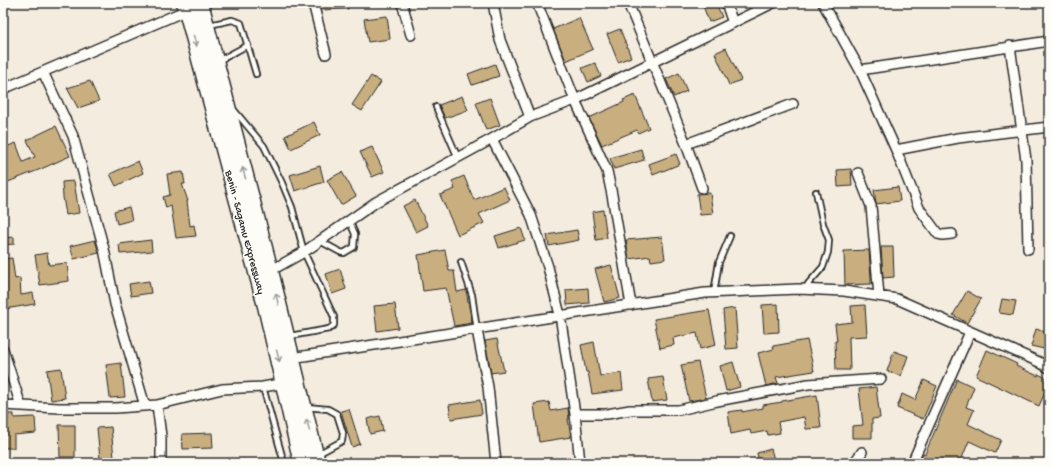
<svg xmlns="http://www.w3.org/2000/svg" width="1052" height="466" font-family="'Gochi Hand',sans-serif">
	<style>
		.building { fill: #c9ae7f; stroke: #2b2b2b }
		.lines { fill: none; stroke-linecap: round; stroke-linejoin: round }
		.lane-casing { stroke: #2b2b2b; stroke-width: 8 }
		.street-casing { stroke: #2b2b2b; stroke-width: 12 }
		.highway-casing { stroke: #2b2b2b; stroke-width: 19 }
		.lane { stroke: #fdfcf7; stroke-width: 4.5 }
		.street { stroke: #fdfcf7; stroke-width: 9 }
		.highway { stroke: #fdfcf7; stroke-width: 16 }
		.oneway { stroke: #9e9e9b }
		.labels { text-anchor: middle; stroke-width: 3.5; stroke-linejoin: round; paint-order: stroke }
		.street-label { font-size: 11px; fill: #2b2b2b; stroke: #fdfcf7 }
	</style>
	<rect width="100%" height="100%" fill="#f3ecdf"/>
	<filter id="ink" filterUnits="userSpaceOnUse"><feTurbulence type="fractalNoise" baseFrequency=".025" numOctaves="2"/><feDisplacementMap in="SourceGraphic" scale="8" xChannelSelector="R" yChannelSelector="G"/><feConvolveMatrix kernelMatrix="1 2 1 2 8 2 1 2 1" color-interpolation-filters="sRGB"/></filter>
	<g filter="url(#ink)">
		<!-- building -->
		<path class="building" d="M319,3H348V9L321,10Z
			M702,3H716L722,17L709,22Z
			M387,16L390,39L368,42L364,19Z
			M579,18L593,49L566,61L553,29Z
			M620,29L631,57L618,62L607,34Z
			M726,48L741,80L729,85L715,53Z
			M595,63L601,76L588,82L582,68Z
			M495,64L499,76L472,85L468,74Z
			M679,73L687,91L674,97L666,79Z
			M371,76L381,82L362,111L352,105Z
			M90,81L99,101L78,108L67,88Z
			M635,95L649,128L638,133L637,130L602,145L589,118L624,102L623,100Z
			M462,96L468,110L445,118L439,105Z
			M490,98L500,125L486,130L476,103Z
			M314,122L320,135L291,149L285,136Z
			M56,126L70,156L41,169L3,184V148L16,143L23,162L35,157L27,140Z
			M372,147L384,172L372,177L360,152Z
			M641,149L644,160L614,169L610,158Z
			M676,154L680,164L653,175L649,164Z
			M138,161L143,173L116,186L110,174Z
			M320,166L324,182L295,191L290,175Z
			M851,169L852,186L838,187L837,170Z
			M183,172L185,184H182L188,201H187L190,226L194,225L196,236L176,238L171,206L166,208L163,197L170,195L167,174Z
			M342,172L356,196L341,205L327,180Z
			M464,176L474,200L504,187L510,200L479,214L484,223L458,235L440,195L455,189L452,181Z
			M74,181L79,213L66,215L63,197L62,182Z
			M898,187L900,201L876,204L874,190Z
			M710,193L713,214L700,215L697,194Z
			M415,200L428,226L416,232L403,206Z
			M129,207L132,220L117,224L114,211Z
			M603,210L607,238L596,240L592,212Z
			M521,228L525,240L499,248L495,236Z
			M577,230L579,240L549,246L547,235Z
			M14,237V244L3,245V238Z
			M662,237L665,259L651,261L650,256L629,259L626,240Z
			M95,240L99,253L74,259L70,246Z
			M151,240L152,251L120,254L119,244Z
			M881,247H893L894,277L883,278Z
			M445,250L449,271H454L457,292L466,290L472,323L454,326L446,288L423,291L418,255Z
			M869,250L871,278V284L845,285L844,251Z
			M47,253L49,265L67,263L69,281L40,285L35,255Z
			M12,258L15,279L20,278L21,295L33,293L35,304L5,309L3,298V259Z
			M611,265L620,298L604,302L595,269Z
			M340,269L346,289L332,294L326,274Z
			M149,281L151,293L131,296L129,284Z
			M588,288L589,303L567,305L566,290Z
			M967,291L981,299L967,323L953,315Z
			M1002,299L1016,301L1013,315L999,313Z
			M395,304L398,328L377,331L374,306Z
			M778,304L779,332L764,333L762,305Z
			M865,305L867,336L849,337L850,370H836L835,341H837L835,324L852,322L851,306Z
			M735,308L738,348L726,349L723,310Z
			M709,310L716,345L700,349L697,333L673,338L674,345L660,348L654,319Z
			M1036,329L1049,333L1044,349L1031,346Z
			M497,339L504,371L491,373L485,341Z
			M807,340L814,371L776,377L778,383L766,386L758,353L774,349L773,346Z
			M594,342L600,376L621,373L623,390L592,394L588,372H586L581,345Z
			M987,350L1017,364L1016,366L1038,376V374L1049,379V383L1039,406L976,376Z
			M894,351L908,356L901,376L887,371Z
			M698,362L706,398L689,401L681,365Z
			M733,362L740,387L726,391L720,366Z
			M121,363L125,397L110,398L106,365Z
			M61,368L65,398L51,400L47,370Z
			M663,377L667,400L652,402L648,379Z
			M957,379L974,387L966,407L974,410L968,424L1001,440L995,453L969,441L960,463H923L919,461L923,453L925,454Z
			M924,380L937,386L923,419L897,408L902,394L915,400Z
			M876,387L880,418L872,419V438H852V426L863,425L859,389Z
			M817,395L821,428L806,429L804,417L778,422L780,433L768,435L767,431L751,434L750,430L731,434L728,412L742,410V412L763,408V405L782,402V401Z
			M480,400L482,414L451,419L449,405Z
			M549,402L551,411L568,408L569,419H568L571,437L539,442L534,404Z
			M349,409L360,444L352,447L341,411Z
			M3,414H14V418L35,417L36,433L14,435V448H3Z
			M380,416L383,431L370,434L367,419Z
			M59,425H75V457H60Z
			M111,427L114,458L100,459L97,428Z
			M212,433L213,448L183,449L182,434Z
			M771,449L775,463H759L757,453Z"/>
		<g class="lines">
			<!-- lane casing -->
			<g class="lane-casing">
				<path id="lane" d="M209,25L232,20L241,23L256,74
					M218,61L248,45
					M436,107L458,158
					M234,110L264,146L282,183L292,207L304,252L334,317V325L329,329L290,336
					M320,241L340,252L344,253L354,247L355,234L349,220
					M461,262L472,295L477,330
					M805,290L808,284L823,267L828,252L829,240L823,224L816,192
					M714,293L719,262L730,236
					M263,387L284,463
					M306,407L328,409L337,414L343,433L342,441L318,454"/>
			</g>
			<!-- street casing -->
			<g class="street-casing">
				<path id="street" d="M313,3L326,54
					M402,3L411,35
					M493,3L500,40L530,117
					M537,3L575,100L607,171L612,195L631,305
					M628,3L686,144L702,188
					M726,3L733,23
					M823,3L860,70L896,150L919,208L938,234L943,235L952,234
					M1010,46L1026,160L1028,249
					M860,70L1049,41
					M43,72L73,136L104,249L115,304L145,406
					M3,89L187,10L191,11
					M492,139L531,215L548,267L560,315L575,414L580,463
					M686,144L793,104
					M896,150L958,138L1049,127
					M858,173L871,206L879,296
					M270,271L304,252L376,202L492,139L530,117L575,100L773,3
					M477,330L488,387L496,463
					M3,349L21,406
					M291,358L705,293L798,289L844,291L897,299L1039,362L1049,368
					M3,405L59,408H116L157,405L222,389L263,387L285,383
					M157,405L161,436V463
					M575,414H607L630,410H679L717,401L808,384L881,379
					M854,463L862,452
					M912,463L970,332"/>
			</g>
			<!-- highway casing -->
			<g class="highway-casing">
				<path id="highway" d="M185,3L266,306L302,463
					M200,3L270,271L317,463"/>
			</g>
			<!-- lane -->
			<use href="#lane" class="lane"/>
			<!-- street -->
			<use href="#street" class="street"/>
			<!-- highway -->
			<use href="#highway" class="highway"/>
		</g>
		<!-- one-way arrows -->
		<defs><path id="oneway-shaft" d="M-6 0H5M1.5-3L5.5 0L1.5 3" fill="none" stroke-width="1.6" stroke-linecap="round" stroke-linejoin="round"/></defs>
		<g class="oneway">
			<use href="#oneway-shaft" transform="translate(195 41) rotate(75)"/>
			<use href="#oneway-shaft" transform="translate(244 173) rotate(-105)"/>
			<use href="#oneway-shaft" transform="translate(277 299) rotate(-104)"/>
			<use href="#oneway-shaft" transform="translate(278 356) rotate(76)"/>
			<use href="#oneway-shaft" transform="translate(308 425) rotate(-104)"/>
		</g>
	</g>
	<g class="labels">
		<!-- street labels -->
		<g class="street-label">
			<text transform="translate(246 232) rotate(75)" y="4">Benin - Sagamu Expressway</text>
		</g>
	</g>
	<!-- margin -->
	<rect width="1052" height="466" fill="none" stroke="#fdfcf7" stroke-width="16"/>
	<rect x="8" y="8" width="1036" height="450" fill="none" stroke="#2b2b2b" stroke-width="1.5" filter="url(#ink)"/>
</svg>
